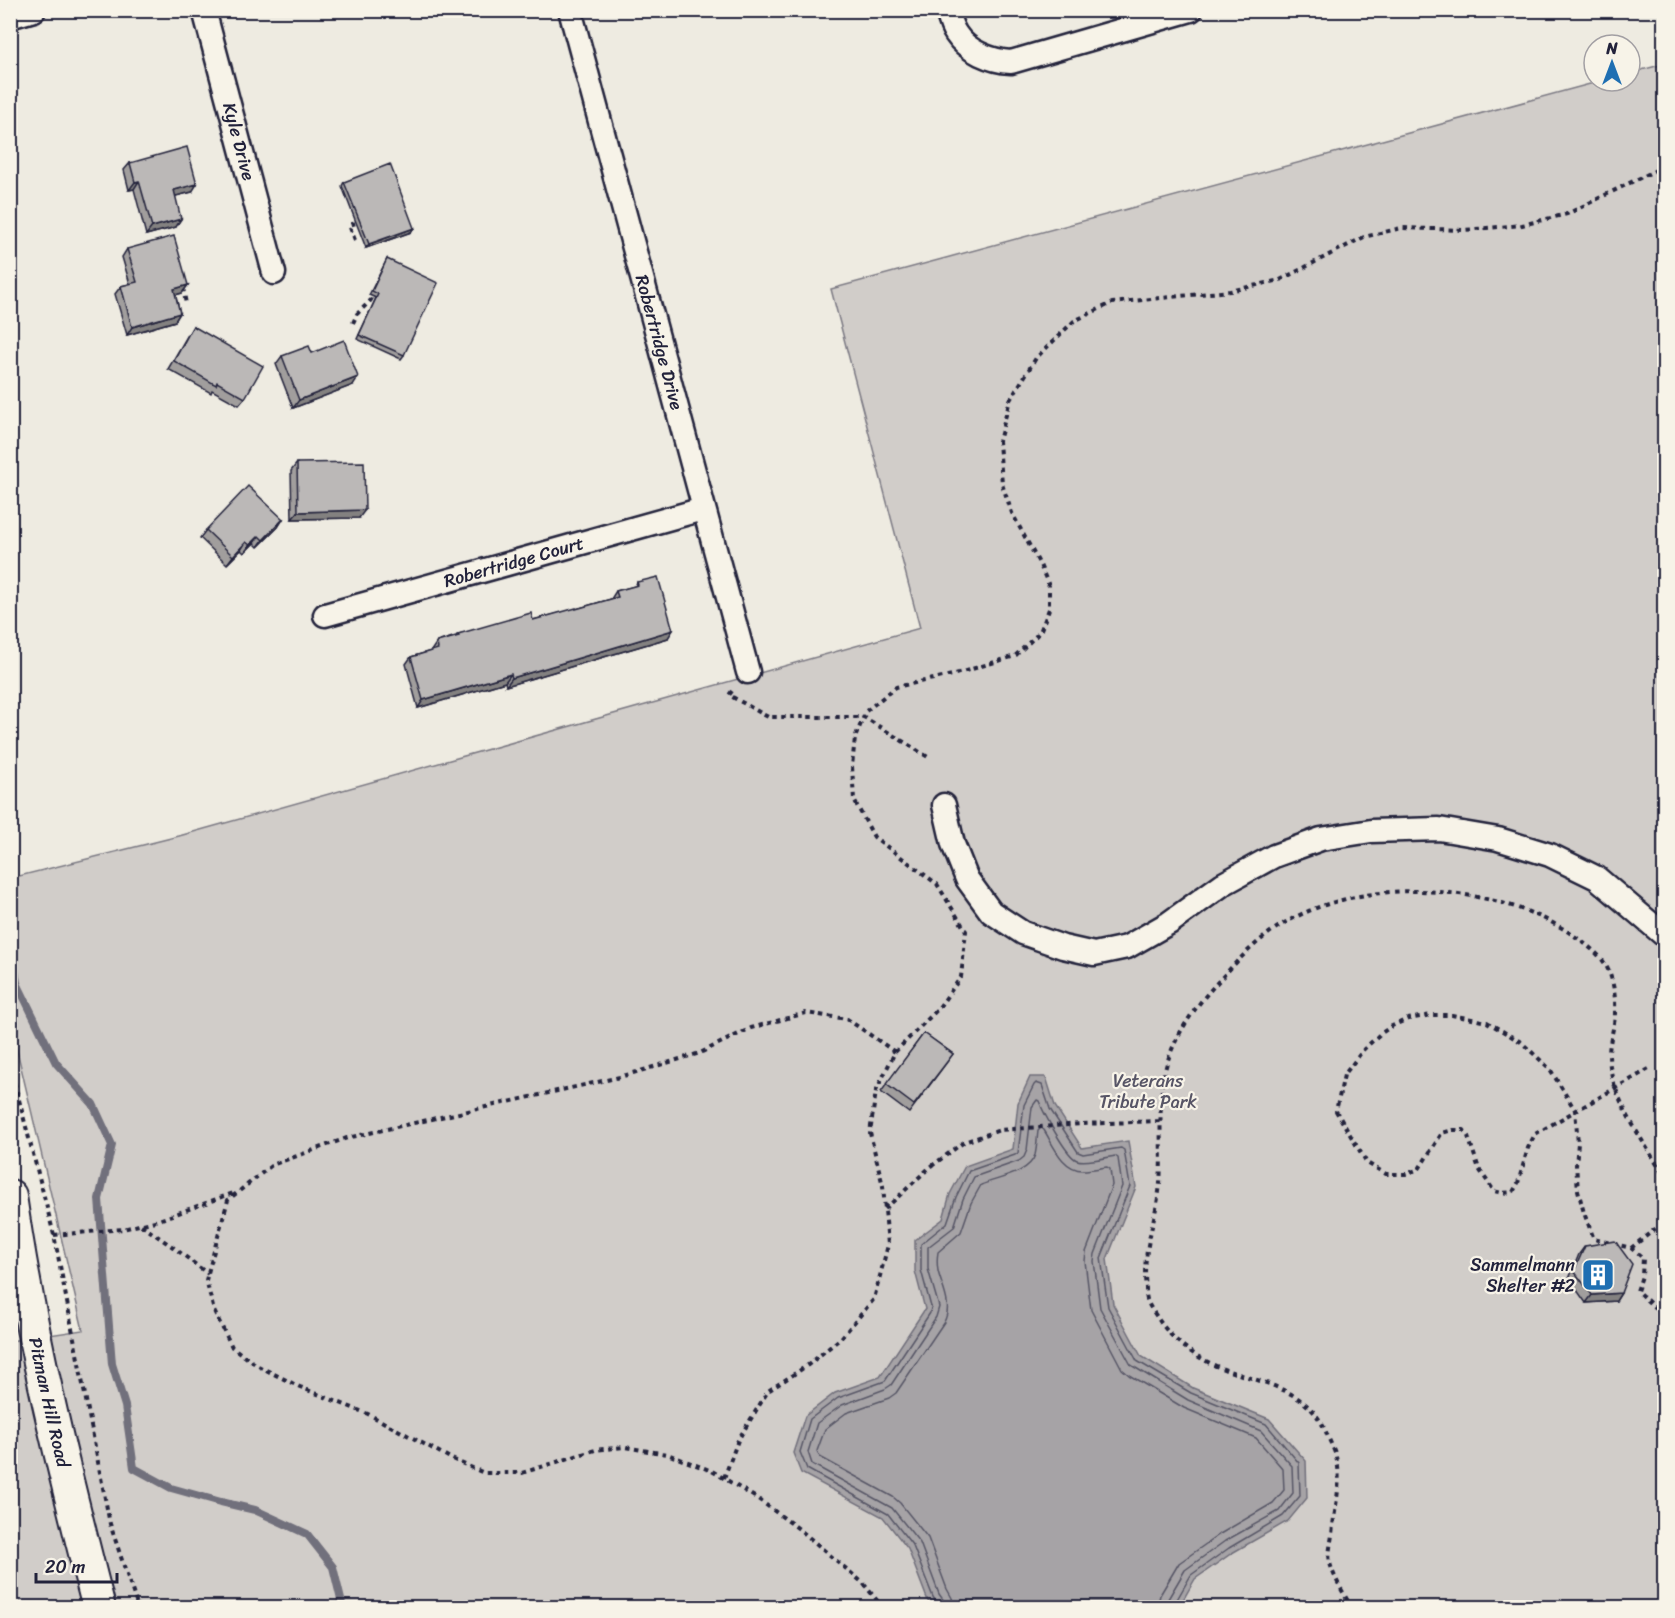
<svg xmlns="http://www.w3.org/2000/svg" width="1675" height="1618" font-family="Sriracha,sans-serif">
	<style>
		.green { fill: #d1cdc9; stroke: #7a7882; stroke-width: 1.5 }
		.water { fill: #a6a3a6; stroke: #716f7b; stroke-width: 1.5 }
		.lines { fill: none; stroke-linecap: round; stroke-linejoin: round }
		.shore { stroke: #575666; stroke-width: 1.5 }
		.stream { stroke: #716f7b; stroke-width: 8 }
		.minor-casing { stroke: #22223b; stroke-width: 27 }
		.secondary-casing { stroke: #22223b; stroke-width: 36 }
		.path { stroke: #22223b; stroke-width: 4; stroke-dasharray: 4.5 4.5; stroke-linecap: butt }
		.minor { stroke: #f7f3e8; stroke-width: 22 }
		.secondary { stroke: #f7f3e8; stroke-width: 32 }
		.wall { fill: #a19e9d; stroke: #22223b; stroke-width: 1.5 }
		.shaded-wall { fill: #838180; stroke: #22223b; stroke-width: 1.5 }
		.building { fill: #bbb8b7; stroke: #22223b; stroke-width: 1.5 }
		.labels { text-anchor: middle; stroke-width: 4.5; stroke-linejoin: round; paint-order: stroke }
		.street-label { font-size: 18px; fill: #22223b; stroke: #f7f3e8 }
		.park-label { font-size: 18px; fill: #575566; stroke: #f7f3e8 }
		.poi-label { font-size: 18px; fill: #22223b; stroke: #f7f3e8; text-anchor: end }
	</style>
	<rect width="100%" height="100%" fill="#eeebe1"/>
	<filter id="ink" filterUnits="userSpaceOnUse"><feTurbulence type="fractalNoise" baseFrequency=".0167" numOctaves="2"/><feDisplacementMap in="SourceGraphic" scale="12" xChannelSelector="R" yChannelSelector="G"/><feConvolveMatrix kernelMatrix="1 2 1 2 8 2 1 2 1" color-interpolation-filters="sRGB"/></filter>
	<g filter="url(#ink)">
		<!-- green -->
		<path class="green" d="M1664,64V1607H11L10,1341L83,1330L11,1025V878L179,836L920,628L831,289L1601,81H1630V73Z"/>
		<!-- water -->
		<path class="water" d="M1030,1077H1046L1055,1106L1082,1148L1128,1141L1136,1187L1107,1259L1113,1304L1141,1356L1193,1388L1269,1419L1306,1461L1307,1498L1288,1521L1232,1553L1195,1579L1179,1607H933L928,1601L908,1549L883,1517L801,1473L793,1453L805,1416L835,1393L880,1377L925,1309L915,1271V1240L943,1219L950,1194L965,1166L1013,1149L1018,1103Z"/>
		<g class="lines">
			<!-- shore -->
			<path class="shore" d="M937,1608V1603L933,1597L913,1546L888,1514L807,1469L800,1452L810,1419L838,1398L885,1381L930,1313L931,1307L921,1270V1244L947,1223L956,1197L969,1171L1015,1155L1018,1153L1024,1105L1034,1085L1036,1083L1042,1085L1050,1109L1078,1152L1083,1154L1121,1148L1124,1150L1130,1186L1101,1258L1108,1307L1137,1361L1191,1393L1266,1424L1299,1463L1300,1496L1283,1516L1229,1548L1191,1575L1175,1603L1174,1608
				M945,1608L944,1601L939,1594L920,1543L892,1508L812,1464L808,1452L817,1423L842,1405L885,1389L891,1385L936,1317L939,1307L928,1269V1247L954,1227L963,1199L974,1177L1019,1161L1024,1157L1027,1150L1032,1107L1037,1100L1039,1101C1043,1112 1067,1157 1077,1160C1086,1163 1105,1158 1115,1156L1118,1158L1122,1186L1095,1254L1094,1261L1100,1308L1131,1365L1188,1400L1261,1431L1292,1466L1293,1493L1279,1511L1225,1541L1185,1570L1168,1599L1166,1608
				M954,1608L952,1598L947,1589L928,1538L900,1503L893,1497L820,1457L817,1451L825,1429L846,1413L889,1398L896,1393L944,1322C953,1305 942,1288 938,1271C937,1265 937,1258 938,1252L961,1232L971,1203L981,1185C997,1178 1029,1174 1035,1155C1037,1147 1037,1138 1038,1131L1041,1128L1044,1130C1053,1144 1062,1170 1083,1170C1091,1170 1099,1168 1107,1167L1110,1169L1112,1185L1086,1252L1085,1261L1091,1310L1122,1369L1129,1375L1184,1408L1256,1438L1283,1469L1284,1490L1273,1503L1220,1534L1179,1563L1160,1595L1157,1608"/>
			<!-- stream -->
			<path class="stream" d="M10,941L17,983L56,1063L93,1104L112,1145L99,1199L112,1364L125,1406L134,1468L171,1488L221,1502L255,1510L307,1534L333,1567L343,1608"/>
			<!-- minor casing -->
			<g class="minor-casing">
				<g id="minor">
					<path id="s1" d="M204,10L274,273"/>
					<path id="s2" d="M570,10L748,672"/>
					<path d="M947,10C949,18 951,27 956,34C967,51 991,61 1011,62L1191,10"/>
					<path d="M13,16L34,10"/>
					<path id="s3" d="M325,615L703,509"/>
					<path d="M944,805L953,844L967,879L991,912L1023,933L1063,947L1094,954L1127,947L1169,923L1223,884L1274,856L1321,839L1371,831L1439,829L1498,839L1550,855L1597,878L1664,935"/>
				</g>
			</g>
			<!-- secondary casing -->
			<g class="secondary-casing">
				<g id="secondary">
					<path id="s4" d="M10,1196C30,1335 64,1472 99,1608"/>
				</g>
			</g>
			<!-- path -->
			<path class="path" d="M355,240L349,225L356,223
				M183,288L186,304
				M353,323L357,314L371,300L374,302
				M732,691L729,695L768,717H864L928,757
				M895,1052L937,1010L961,977L966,931L937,884L874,837L854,800L852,766L855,738L866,711L896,687L952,675L1015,656L1040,632L1049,609V586L1040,565L1012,513L1002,484L999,441L1010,400L1036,358L1074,321L1112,303L1230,291L1280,280L1364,237L1401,228L1464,230L1522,225L1567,214L1664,166
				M10,1065L54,1235L110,1524L138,1608
				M1649,1069L1535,1134L1528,1148L1518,1183L1513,1192L1502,1193L1494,1191L1479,1169L1468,1136L1464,1130H1453L1442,1133L1419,1169L1406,1174H1386L1367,1163L1336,1111L1344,1075L1364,1049L1380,1034L1392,1026L1408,1019L1431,1015H1452L1487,1022L1521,1042L1550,1069L1575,1110L1578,1143L1576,1165L1578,1190L1584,1213L1594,1239L1631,1248L1643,1258L1642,1276L1637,1291L1654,1307L1664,1312
				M885,1209L929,1168L964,1142L1000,1130L1081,1124L1160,1121
				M141,1225L173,1247L208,1274
				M54,1235L123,1229L159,1220L236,1192
				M1631,1248L1664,1222
				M724,1478L738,1440L768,1391L808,1365L841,1338L874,1299L888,1245L883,1186L870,1133L876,1091L895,1052L847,1019L806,1013L751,1028L700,1053L620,1077L347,1138L272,1165L228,1200L206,1280L214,1311L232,1347L258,1366L300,1387L368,1414L454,1460L484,1473H522L595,1450L624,1447L667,1454L712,1471L758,1499L799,1529L863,1583L883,1608
				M1352,1608C1344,1594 1334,1578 1330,1563C1328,1554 1331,1543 1332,1535C1334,1509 1343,1482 1336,1457C1335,1451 1331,1444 1328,1437C1324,1426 1318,1416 1310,1408C1287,1386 1255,1380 1226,1370C1201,1361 1174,1343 1159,1320C1156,1315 1150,1308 1148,1302C1146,1298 1146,1293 1146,1288C1141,1252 1157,1218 1160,1183C1163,1145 1156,1099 1167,1063C1176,1034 1195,1007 1215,985C1237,961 1261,935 1290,920C1378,872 1522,884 1597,954C1612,968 1616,992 1615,1012C1615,1027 1609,1040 1609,1055C1610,1097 1643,1140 1664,1176"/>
			<!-- minor -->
			<use href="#minor" class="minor"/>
			<!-- secondary -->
			<use href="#secondary" class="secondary"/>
		</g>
		<!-- wall -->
		<path class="wall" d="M130,163L192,192L175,196L176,227L146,235L134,189L129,190L124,170Z
			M344,182L411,232L366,248L342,186Z
			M127,249L188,285L182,293L175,295L180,313L175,321L127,335L115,294L121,286L130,284L122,257Z
			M387,259L404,355L401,359L357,339L376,298L369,295Z
			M193,326L245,398L239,405L212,390L211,393L168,369Z
			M312,353L353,385L293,408L276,364L282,356Z
			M297,463L359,518L292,519L291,471Z
			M283,519L278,527L258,547L254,543L244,553L241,550L227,564L200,538L206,530Z
			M637,582L668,638L506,686L505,682L418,708L406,664L411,657L431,651L437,642L456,636L458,634L533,620L576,609L611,599L616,591L635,586Z
			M924,1033L953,1054L909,1113L881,1092Z
			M1585,1246L1621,1293L1616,1301L1586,1303L1569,1279L1579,1254Z"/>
		<!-- shaded-wall -->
		<path class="shaded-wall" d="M139,181L134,189L129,190L135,182Z
			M197,184L192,192L168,198L174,190Z
			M181,219L176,227L146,235L152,227Z
			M414,228L411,232L366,248L369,244Z
			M188,285L182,293L168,297L174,289Z
			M180,313L175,321L127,335L132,327Z
			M358,377L353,385L293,408L299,400Z
			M365,510L359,518L292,519L298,512Z
			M283,519L278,527L258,547L263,540Z
			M259,536L254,543L244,553L250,545Z
			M246,542L241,550L227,564L233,556Z
			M673,630L668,638L506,686L512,678Z
			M511,674L505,682L418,708L423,700Z
			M1621,1293L1616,1301L1586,1303L1592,1295Z"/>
		<!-- building -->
		<path class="building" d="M187,147L197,184L174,190L181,219L152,227L139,181L135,182L130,163Z
			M390,164L414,228L369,244L344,182Z
			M174,236L188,285L174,289L180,313L132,327L121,286L137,282L127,249Z
			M387,259L438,283L404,355L359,335L378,294L372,291Z
			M193,326L263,366L245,398L217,382L216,385L174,361Z
			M344,340L358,377L299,400L282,356L309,346L312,353Z
			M364,462L365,510L298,512L297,463Z
			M248,486L283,519L263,540L259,536L250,545L246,542L233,556L206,530Z
			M658,577L673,630L512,678L511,674L423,700L411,657L438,649L437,642L459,636L458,634L531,613L533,620L576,608V609L618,597L616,591L638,585L637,582Z
			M924,1033L953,1054L914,1105L886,1084Z
			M1615,1241L1632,1264L1621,1293L1592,1295L1574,1271L1585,1246Z"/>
	</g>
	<!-- icons -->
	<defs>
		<g id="building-square" transform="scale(1.725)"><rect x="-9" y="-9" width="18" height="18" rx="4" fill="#1f6fb2" stroke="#f7f3e8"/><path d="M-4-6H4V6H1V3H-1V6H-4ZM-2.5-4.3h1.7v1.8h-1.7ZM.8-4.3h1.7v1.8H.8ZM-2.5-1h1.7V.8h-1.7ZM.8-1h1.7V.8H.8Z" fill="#fff"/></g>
	</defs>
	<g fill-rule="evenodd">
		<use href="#building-square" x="1598" y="1275"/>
	</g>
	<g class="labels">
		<!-- street labels -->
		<g class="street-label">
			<text dy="6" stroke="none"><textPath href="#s1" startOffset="136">Kyle Drive</textPath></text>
			<text dy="6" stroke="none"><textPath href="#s2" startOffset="344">Robertridge Drive</textPath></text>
			<text dy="6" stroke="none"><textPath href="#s3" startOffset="196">Robertridge Court</textPath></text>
			<text dy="6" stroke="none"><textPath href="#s4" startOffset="210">Pitman Hill Road</textPath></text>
		</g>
		<!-- park labels -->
		<g class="park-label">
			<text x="1148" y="1087">Veterans<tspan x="1148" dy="21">Tribute Park</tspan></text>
		</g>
		<!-- poi labels -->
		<g class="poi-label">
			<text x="1575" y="1271">Sammelmann<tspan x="1575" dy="21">Shelter #2</tspan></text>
		</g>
	</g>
	<!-- margin -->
	<rect width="1675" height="1618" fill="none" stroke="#f7f3e8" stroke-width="36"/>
	<rect x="18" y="18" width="1639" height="1582" fill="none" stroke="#22223b" stroke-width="2" filter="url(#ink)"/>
	<!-- north arrow -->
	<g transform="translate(1612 63)"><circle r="28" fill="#f7f3e8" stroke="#a29fa3" stroke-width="1.5"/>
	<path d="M0-4.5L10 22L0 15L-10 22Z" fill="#1f6fb2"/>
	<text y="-9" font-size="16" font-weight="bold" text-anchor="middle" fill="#22223b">N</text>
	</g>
	<!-- scale -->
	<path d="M36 1573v9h81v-9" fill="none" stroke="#22223b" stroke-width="3"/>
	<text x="45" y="1573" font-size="18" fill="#22223b" stroke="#f7f3e8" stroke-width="4.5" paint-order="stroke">20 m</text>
</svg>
